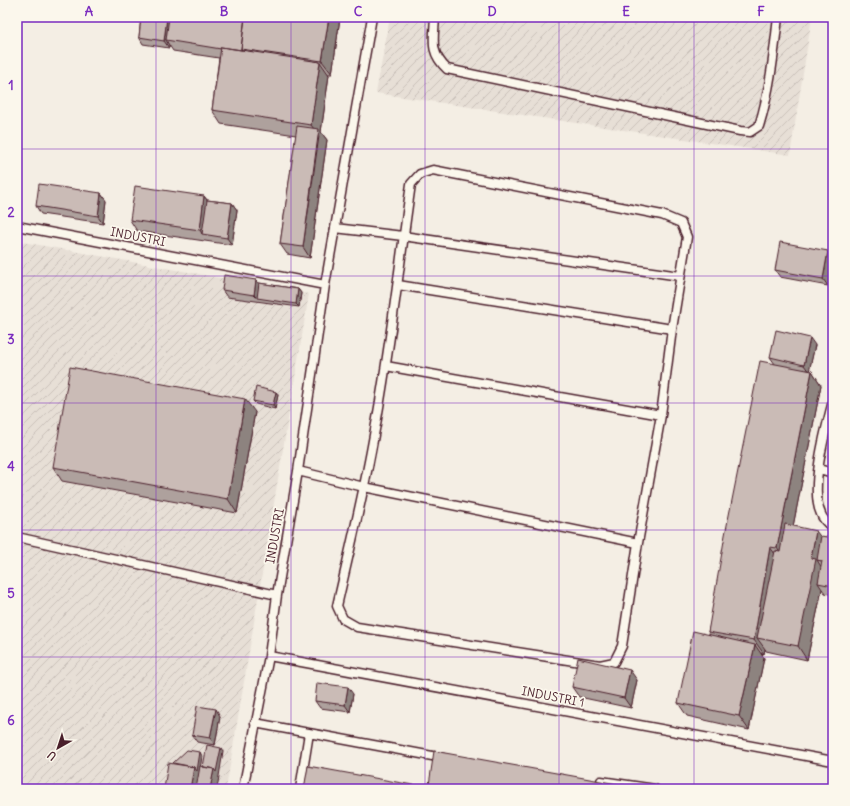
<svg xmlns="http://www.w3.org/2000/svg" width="850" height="806" font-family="Delius,sans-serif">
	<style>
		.industrial { fill: url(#industrial-furrows) }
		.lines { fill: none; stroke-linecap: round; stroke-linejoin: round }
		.service-casing { stroke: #4a1f2b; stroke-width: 11 }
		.service { stroke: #fbf7ec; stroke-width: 8 }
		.wall { fill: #aea19d; stroke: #4a1f2b }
		.shaded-wall { fill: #8d837f; stroke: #4a1f2b }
		.building { fill: #cabbb6; stroke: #4a1f2b }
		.grid { fill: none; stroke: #7b2cbf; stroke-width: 1; stroke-opacity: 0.55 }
		.labels { text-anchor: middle; stroke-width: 3.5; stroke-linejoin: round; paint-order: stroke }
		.street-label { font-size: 12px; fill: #4a1f2b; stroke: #fbf7ec }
		.neatline { fill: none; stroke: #7b2cbf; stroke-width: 1.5 }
		.grid-label { font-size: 13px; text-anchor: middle; font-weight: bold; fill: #7b2cbf }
	</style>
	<defs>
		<pattern id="industrial-furrows" width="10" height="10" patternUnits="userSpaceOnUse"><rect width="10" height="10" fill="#e7dfd6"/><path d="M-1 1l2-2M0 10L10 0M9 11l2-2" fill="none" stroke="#c8bfb8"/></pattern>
	</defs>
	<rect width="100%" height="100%" fill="#f4eee4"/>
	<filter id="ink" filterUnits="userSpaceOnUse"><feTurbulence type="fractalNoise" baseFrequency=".025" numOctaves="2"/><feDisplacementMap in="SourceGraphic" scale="8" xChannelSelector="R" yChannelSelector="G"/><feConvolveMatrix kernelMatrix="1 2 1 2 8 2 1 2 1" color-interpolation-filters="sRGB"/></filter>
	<g filter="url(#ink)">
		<!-- industrial -->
		<path class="industrial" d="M390,17H812L790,155L376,93Z
			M17,241L309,294L226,789H17Z"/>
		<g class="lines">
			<!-- service casing -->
			<g class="service-casing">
				<path id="service" d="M435,17C434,40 429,52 447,69L740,131L750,132L759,126C770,91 774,53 778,17
					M17,226L325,285
					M335,228L403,236L680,276
					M398,285L672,329
					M386,366L661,415
					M833,401C826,428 809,489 821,514C823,520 828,524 833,528
					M819,469L833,473
					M298,471L364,487L638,543L661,415L672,329L687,237L681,223L662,215L433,170L420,174L411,184C399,267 390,351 374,435C364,492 350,549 337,606L343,619L357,627L600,665L614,662L622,646L638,543
					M17,537L277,595
					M269,656L833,761
					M255,723L443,758
					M601,781L655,789
					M243,789L269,656L277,595L298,471L325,285L372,17
					M300,789L309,733"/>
			</g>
			<!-- service -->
			<use href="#service" class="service"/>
		</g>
		<!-- wall -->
		<path class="wall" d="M141,17H339L340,18L332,74H328L329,75L321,132L327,140L310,258L287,254L280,244L296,135L221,124L212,110L219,58L173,51L169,45V48L143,44L139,37Z
			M101,193L106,200L103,223L41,214L36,206Z
			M204,196L207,200L232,203L237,210L232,245L137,231L130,220Z
			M828,251V286L780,277L775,270Z
			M256,280L259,283L298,289L301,293L299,307L227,297L222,290Z
			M815,345L809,371H812L821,385L793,526L821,537L833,538V595L825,593L822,589L807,660L766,651L765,649L764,654L761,653L764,658L749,730L687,716L678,703L710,635L708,632L775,364L770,357Z
			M276,392L278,395L275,409L256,404L253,401Z
			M255,412L237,513L62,481L53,467Z
			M637,680L631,708L579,697L572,687Z
			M353,694L350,712L320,708L315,701Z
			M220,716L215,745L197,742L192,735Z
			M429,785L645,789H304L431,788Z"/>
		<!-- shaded-wall -->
		<path class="shaded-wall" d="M167,17H173L166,40L169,45V48L164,41Z
			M329,17H339L340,18L332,74L322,61Z
			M320,62L329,75L321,132L327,140L310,258L303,247L319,136L311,125Z
			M101,193L106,200L103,223L98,216Z
			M204,196L212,207L202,234L200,230Z
			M232,203L237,210L232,245L227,238Z
			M828,251L833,258L828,286L823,279Z
			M256,280L261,287L257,298L254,295Z
			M298,289L301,293L299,307L296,304Z
			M810,338L815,345L809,372L804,365Z
			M812,371L821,385L786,562L777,548Z
			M276,392L278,395L275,409L273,405Z
			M245,399L255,412L237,513L228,499Z
			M816,531L826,544L822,561L817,560L825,573L818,583L822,589L807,660L798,646L811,558Z
			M770,547L780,561L757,638L765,649L764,654L754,640Z
			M755,645L764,658L749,730L739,716Z
			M630,670L637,680L631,708L624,698Z
			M348,687L353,694L350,712L345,705Z
			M216,709L220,716L215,745L210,738Z
			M221,748L223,751L217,789H210L214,769Z
			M200,752L202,756L197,789H190L194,767Z"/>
		<!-- building -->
		<path class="building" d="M141,17H167L164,41L139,37Z
			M169,17H245L241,49L242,50L221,47V49L166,40Z
			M245,17H329L322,61L241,49Z
			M221,47L320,62L311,125L212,110Z
			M297,126L319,129L303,247L280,244Z
			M39,184L101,193L98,216L36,206Z
			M135,186L204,196L200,230L130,220Z
			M207,200L232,203L227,238L202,234Z
			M780,242L828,251L823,279L775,270Z
			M224,275L256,280L254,295L222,290Z
			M259,283L298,289L296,304L257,298Z
			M776,330L810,338L804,365L770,357Z
			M760,361L812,371L777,548L770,547L754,640L708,632L725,535Z
			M70,367L245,399L228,499L53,467Z
			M256,387L276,392L273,405L253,401Z
			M785,524L816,531L811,558L816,559L798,646L757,638L775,551L780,552Z
			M821,536L833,538V586L818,583L822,561L817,560Z
			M693,631L755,645L739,716L678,703Z
			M578,658L630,670L624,698L572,687Z
			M317,683L348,687L345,705L315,701Z
			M197,706L216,709L210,738L192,735Z
			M207,745L221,748L216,772L214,769L203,767Z
			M187,750L200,752L197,771L194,767L173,763Z
			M434,751L645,789H452L429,785Z
			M168,763L194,767L190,789H164Z
			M200,766L214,769L210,789H196Z
			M308,766L435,789H304Z"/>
	</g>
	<!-- grid -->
	<path class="grid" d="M156,17V789M291,17V789M425,17V789M559,17V789M694,17V789M17,149H833M17,276H833M17,403H833M17,530H833M17,657H833"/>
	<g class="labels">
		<!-- street labels -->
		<g class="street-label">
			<text transform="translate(138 237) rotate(11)" y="4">INDUSTRI</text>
			<text transform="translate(275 536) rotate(-80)" y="4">INDUSTRI</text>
			<text transform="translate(553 697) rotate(11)" y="4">INDUSTRI 1</text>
		</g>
	</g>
	<!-- margin -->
	<rect width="850" height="806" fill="none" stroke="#fbf7ec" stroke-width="44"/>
	<!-- north arrow -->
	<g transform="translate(58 748) rotate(219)" stroke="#fbf7ec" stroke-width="3" paint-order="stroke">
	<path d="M0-3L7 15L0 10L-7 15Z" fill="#4a1f2b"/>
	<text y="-6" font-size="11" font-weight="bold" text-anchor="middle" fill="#4a1f2b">U</text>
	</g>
	<rect x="22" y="22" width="806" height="762" class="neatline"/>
	<g class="grid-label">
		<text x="89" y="16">A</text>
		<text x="224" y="16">B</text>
		<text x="358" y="16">C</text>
		<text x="492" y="16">D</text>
		<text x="626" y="16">E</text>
		<text x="761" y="16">F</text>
		<text x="11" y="90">1</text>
		<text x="11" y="217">2</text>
		<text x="11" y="344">3</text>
		<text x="11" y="471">4</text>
		<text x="11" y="598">5</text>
		<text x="11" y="725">6</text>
	</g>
</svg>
